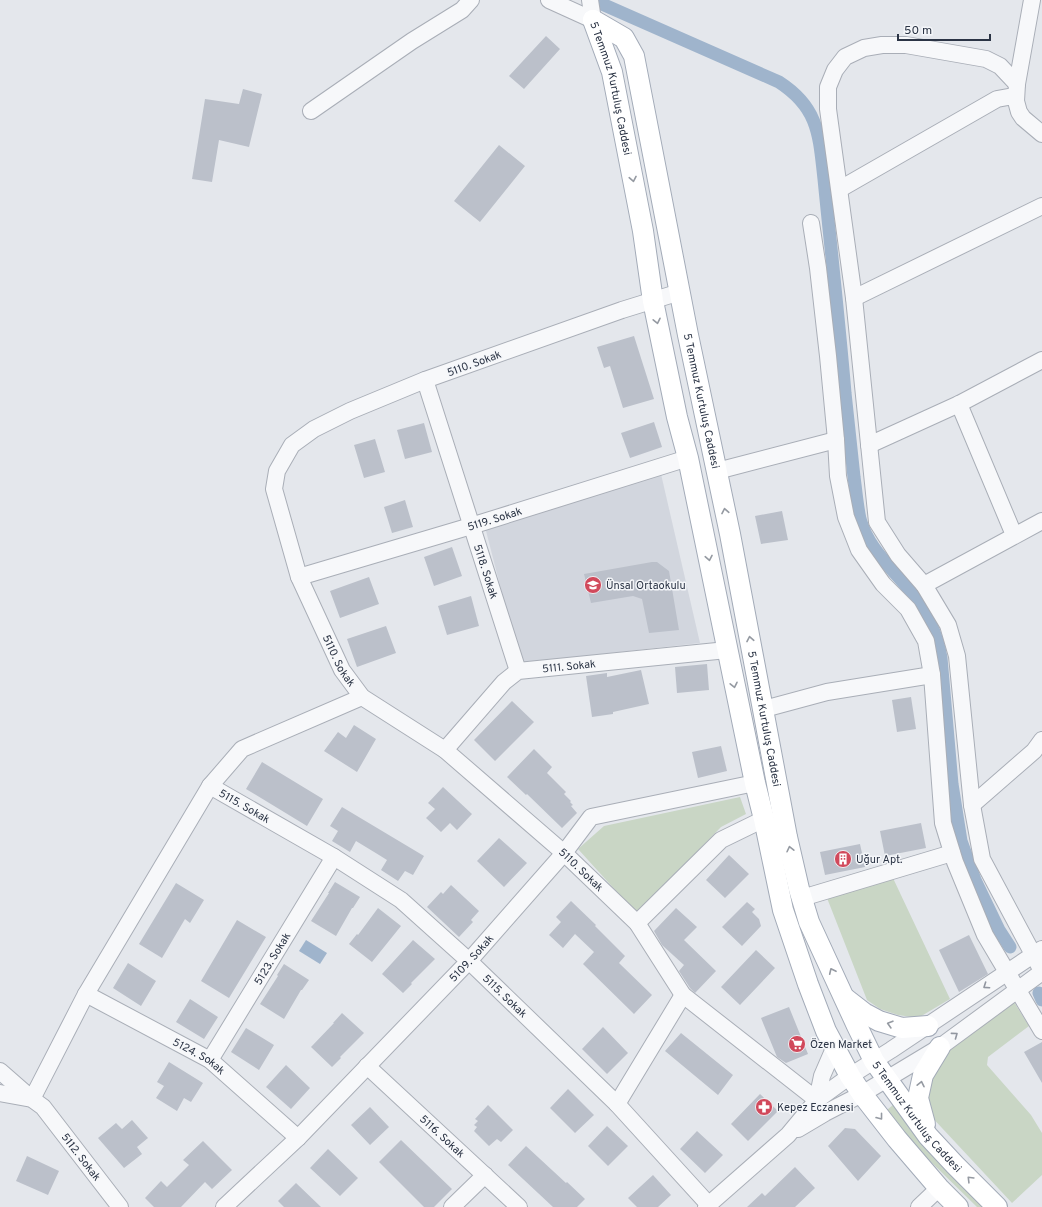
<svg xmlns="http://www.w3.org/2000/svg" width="1042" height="1207" font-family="Overpass,sans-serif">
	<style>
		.built { fill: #d2d6de }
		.green { fill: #c9d6c5 }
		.water { fill: #9fb4cc }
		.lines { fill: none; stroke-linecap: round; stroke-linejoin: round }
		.canal { stroke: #9fb4cc; stroke-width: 13 }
		.building { fill: #bbc0ca }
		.minor-casing { stroke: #a9aeb7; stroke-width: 18 }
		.major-casing { stroke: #a3abb8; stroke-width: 22 }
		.minor { stroke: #f7f8fa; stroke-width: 16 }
		.major { stroke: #fff; stroke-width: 20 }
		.oneway { stroke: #959aa2 }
		.oneway2 { stroke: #9196a0 }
		.labels { text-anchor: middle; stroke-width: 3; stroke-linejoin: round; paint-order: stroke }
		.street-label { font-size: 11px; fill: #2b3445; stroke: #f4f6f9 }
		.poi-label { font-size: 11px; fill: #2b3445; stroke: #f4f6f9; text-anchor: start }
	</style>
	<rect width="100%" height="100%" fill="#e4e7ec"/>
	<!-- built -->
	<path class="built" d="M661,474L700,643L520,663L485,527Z"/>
	<!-- green -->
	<path class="green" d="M740,797L746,814L721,827L637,914L578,849L604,826Z
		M892,876L950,999L918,1018L898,1015L880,1009L867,1000L827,898Z
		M1014,1002L1029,1026L988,1057L987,1065L1031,1115L1042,1133V1175L1012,1203L928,1113L926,1098L934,1072L949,1051Z
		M893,1105L988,1207H977L882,1114Z"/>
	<!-- water -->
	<path class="water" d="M306,940L327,953L320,964L299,951Z"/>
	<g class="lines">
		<!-- canal -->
		<path class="canal" d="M593,0L779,82C819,108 819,135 824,179C831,250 839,321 845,393C848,421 851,449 854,477C856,491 857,505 860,519C868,548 890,566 908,588C925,609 937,631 941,658L952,784L961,841L975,880L999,930L1010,947
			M1039,993L1042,1000"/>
	</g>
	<!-- building -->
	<path class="building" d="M546,36L560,49L524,89L509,76Z
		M243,89L262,94L249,147L219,140L212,182L192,179L205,99L239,104Z
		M499,145L525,166L480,222L454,201Z
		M634,336L654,399L623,408L610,366L604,368L597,347Z
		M654,422L662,447L630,458L621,433Z
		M424,423L432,452L405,459L397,430Z
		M375,439L385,472L364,478L354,445Z
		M405,500L413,527L392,533L384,507Z
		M782,511L788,540L761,544L755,516Z
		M452,547L462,576L434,586L424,557Z
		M652,562H657L669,571L679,630L649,633L642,599L633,596L591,603L584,574Z
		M369,577L379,604L340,618L330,591Z
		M471,596L479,626L447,635L438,606Z
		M386,626L396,653L357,667L347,639Z
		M707,664L709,690L677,693L675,667Z
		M641,670L649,704L613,712V714L592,717L586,676L607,673V677Z
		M911,697L916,729L897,732L892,700Z
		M512,701L534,722L495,761L474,740Z
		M354,725L376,739L357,772L324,751L338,732L346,738Z
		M721,746L727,771L698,778L692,752Z
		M534,749L552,767L547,773L566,792L564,794L571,801L570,802L573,805L571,806L577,813L562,828L527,794L526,795L507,777Z
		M262,762L323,799L307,826L246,789Z
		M443,787L472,814L457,830L450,823L441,832L426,818L435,809L428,803Z
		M342,807L424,856L413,875L405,871L398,881L381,870L387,860L379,855L356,841L350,852L332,841L338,831L330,826Z
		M921,823L926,848L885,856L880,831Z
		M499,838L527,863L504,887L477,861Z
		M860,844L865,867L825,875L820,852Z
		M729,855L749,874L725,898L706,880Z
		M335,882L360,897L353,908H352L336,936L311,921L329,893H328Z
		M176,883L204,900L190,923L185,919L162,958L139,944Z
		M451,885L479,911L471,920L473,922L459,937L427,907L441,892L443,894Z
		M571,901L596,925L595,926L625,956L619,963L652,995L634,1014L583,964L594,952L575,934L563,948L549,935L561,922L556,917Z
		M747,902L755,909L752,912L759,919L761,926L742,946L722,927Z
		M378,908L401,926L372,962L349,944L357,934L358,935Z
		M676,908L697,927L684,940L716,971L695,993L690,988L679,971L684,965L662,945L654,931Z
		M237,920L266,937L229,998L201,981Z
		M969,935L988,974L959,992L939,950Z
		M413,940L435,959L411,983L412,984L403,993L382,974Z
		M756,950L775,968L740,1005L721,987Z
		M128,963L156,981L141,1006L113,988Z
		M284,964L309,980L302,990H301L284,1019L260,1004L278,976L277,975Z
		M190,999L218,1017L204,1039L176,1022Z
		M789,1007L808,1054L786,1063L777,1057L761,1018Z
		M342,1013L364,1033L340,1057L341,1058L332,1067L311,1047L334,1023H333Z
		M603,1027L628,1053L607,1074L582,1049Z
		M246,1028L274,1045L259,1070L231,1052Z
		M681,1033L733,1075L718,1095L665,1051Z
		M1042,1042V1083L1024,1052Z
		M169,1062L203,1083L191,1102L184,1098L177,1111L156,1098L164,1086L157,1082Z
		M286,1065L310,1088L291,1109L266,1087Z
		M568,1089L594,1115L575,1133L550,1108Z
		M760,1094L778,1111L748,1141L731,1124Z
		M488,1105L513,1130L501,1142L497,1139L489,1146L474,1131L477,1127L474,1125L478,1121L475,1119Z
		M370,1107L389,1127L370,1145L351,1125Z
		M132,1120L148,1138L137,1147L142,1154L124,1168L98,1138L116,1123L122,1129Z
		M607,1126L628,1146L608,1166L588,1146Z
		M845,1128L855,1129L881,1156L858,1181L828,1146Z
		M697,1131L723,1155L705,1173L680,1149Z
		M401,1140L452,1189L434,1207H424L379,1162Z
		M203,1141L232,1170L212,1189L205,1182L181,1207H154L145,1198L161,1181L167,1187L189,1165L183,1160Z
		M526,1146L566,1183L567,1182L585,1199L577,1207H553L508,1165Z
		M328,1149L358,1178L340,1196L310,1168Z
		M27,1156L59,1171L48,1195L16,1181Z
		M795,1167L815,1188L795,1207H747L762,1193L765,1196Z
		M653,1175L671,1195L658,1207H637L628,1198Z
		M296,1183L321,1207H284L278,1201Z"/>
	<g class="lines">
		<!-- minor casing -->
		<g class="minor-casing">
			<g id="minor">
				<path d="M549,0L593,20"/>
				<path d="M590,0L593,20"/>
				<path d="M1032,0L1017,84L1016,101L1019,112L1023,118L1042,134"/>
				<path d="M1017,84L1000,66L986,59L906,45H882L864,48L845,57L835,70L828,87V109L854,298L877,522L898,555L924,585L948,625L957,656L972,805L982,859L1042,971"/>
				<path d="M311,111L412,41L462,10L471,0"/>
				<path d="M840,189L997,99L1008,97H1016"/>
				<path d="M811,223L818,268L828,356L836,440L838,476L846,517L859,550L883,584L908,609L926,641L932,675L943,823L955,862L985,935L1042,1031"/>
				<path id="s1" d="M680,292L622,310L425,380L350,411L314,429L292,445L277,471L274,489L299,577L342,670L362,697L445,750L564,853L637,923L683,995L817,1100L822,1076L835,1046"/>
				<path d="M854,298L1042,206"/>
				<path id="s2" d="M425,380L518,671"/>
				<path d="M959,404L1014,535"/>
				<path d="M869,445L959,404L1042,360"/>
				<path d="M717,471L836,440"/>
				<path id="s3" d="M299,577L471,526L688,458"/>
				<path d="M924,585L1042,521"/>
				<path d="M764,709L827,692L932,675"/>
				<path id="s4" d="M445,750L504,682L518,671L727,650"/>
				<path id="s5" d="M210,786L334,857L401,900L469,961L617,1104L709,1205"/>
				<path d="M972,805L1034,751L1042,740"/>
				<path d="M802,898L952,853"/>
				<path d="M637,923L721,840L764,819"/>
				<path id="s6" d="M86,994L210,1060L298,1138"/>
				<path id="s7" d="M210,1060L334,857"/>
				<path id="s8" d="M367,1066L519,1207"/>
				<path d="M0,1071L32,1099L86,994L210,786L242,749L362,697"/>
				<path id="s9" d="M0,1093L32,1099L43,1107L120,1207"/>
				<path d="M617,1104L683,995"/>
				<path d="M798,1129L825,1113L862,1094L940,1047L1042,972"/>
				<path id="s10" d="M224,1207L298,1138L469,961L564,853L591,817L755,783"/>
				<path d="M452,1207L485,1175"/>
				<path d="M706,1207L788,1135L817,1100L850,1076L891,1050L1042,949"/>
				<path d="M919,1207L939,1188"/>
			</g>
		</g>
		<!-- major casing -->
		<g class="major-casing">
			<g id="major">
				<path id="s11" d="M593,20L624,38L634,56L688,335L730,534L787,837L799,889L809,922L857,1026L874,1061L928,1136L955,1165L997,1207"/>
				<path id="s12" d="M593,20L612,72L643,231L653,301L677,417L688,458L755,783L764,819L783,910L808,984L826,1031L850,1076L862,1094L897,1139L939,1188L958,1207"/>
				<path d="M846,999L864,1013L879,1021L902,1028L928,1026"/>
				<path d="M925,1124L918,1098L923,1075L940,1047"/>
			</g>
		</g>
		<!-- minor -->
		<use href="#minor" class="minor"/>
		<!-- major -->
		<use href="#major" class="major"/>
	</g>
	<!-- one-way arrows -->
	<defs><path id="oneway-chevron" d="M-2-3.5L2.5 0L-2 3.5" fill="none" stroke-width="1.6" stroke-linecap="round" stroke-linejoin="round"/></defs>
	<g class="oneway">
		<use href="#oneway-chevron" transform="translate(633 179) rotate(79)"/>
		<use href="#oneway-chevron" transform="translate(657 321) rotate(78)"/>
		<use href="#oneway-chevron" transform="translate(725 511) rotate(-101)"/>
		<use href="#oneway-chevron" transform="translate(709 558) rotate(79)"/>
		<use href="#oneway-chevron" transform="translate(750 639) rotate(-101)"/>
		<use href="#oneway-chevron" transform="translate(734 685) rotate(78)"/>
		<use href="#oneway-chevron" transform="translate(790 849) rotate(-103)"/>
		<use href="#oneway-chevron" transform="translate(832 971) rotate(-115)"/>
		<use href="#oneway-chevron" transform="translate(890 1024) rotate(-164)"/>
		<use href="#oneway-chevron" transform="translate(921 1084) rotate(-78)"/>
		<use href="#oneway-chevron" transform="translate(880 1117) rotate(52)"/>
		<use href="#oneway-chevron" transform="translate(970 1179) rotate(-135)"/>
	</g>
	<g class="oneway2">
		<use href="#oneway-chevron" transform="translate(986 986) rotate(146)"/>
		<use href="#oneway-chevron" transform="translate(955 1035) rotate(-36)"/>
	</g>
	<!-- icons -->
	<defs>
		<g id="school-disc" transform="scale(0.9)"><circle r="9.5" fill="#d1495b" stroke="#f4f6f9"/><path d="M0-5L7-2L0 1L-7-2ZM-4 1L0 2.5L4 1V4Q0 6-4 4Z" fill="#fff"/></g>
		<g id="building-disc" transform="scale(0.9)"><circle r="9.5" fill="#d1495b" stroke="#f4f6f9"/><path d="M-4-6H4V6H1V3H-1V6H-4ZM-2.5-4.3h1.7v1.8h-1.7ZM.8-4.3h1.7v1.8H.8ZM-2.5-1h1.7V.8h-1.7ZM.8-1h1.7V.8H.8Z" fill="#fff"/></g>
		<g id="supermarket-disc" transform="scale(0.9)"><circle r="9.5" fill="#d1495b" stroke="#f4f6f9"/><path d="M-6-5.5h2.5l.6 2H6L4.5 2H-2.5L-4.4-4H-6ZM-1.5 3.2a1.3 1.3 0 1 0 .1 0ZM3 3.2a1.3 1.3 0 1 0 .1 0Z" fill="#fff"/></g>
		<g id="pharmacy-disc" transform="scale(0.9)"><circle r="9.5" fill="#d1495b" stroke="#f4f6f9"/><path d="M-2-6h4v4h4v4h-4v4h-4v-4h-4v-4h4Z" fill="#fff"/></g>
	</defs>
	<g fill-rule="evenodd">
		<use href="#school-disc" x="593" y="585"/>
		<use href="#building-disc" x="843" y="859"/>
		<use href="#supermarket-disc" x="797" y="1044"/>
		<use href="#pharmacy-disc" x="764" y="1107"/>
	</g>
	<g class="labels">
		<!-- street labels -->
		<g class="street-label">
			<text dy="4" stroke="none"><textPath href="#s12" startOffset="71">5 Temmuz Kurtuluş Caddesi</textPath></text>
			<text transform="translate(474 363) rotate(-20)" y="4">5110. Sokak</text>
			<text dy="4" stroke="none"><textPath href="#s11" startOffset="408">5 Temmuz Kurtuluş Caddesi</textPath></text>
			<text dy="4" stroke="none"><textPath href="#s3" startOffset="204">5119. Sokak</textPath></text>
			<text dy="4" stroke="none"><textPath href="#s2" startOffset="201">5118. Sokak</textPath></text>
			<text dy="4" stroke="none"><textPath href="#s1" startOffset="651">5110. Sokak</textPath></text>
			<text dy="4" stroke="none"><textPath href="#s4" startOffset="159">5111. Sokak</textPath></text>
			<text dy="4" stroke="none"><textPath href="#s11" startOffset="732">5 Temmuz Kurtuluş Caddesi</textPath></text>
			<text dy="4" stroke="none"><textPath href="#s5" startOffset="40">5115. Sokak</textPath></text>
			<text dy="4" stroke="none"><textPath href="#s1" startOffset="974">5110. Sokak</textPath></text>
			<text dy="4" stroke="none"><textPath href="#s10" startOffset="351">5109. Sokak</textPath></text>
			<text dy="4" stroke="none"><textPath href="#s7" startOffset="119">5123. Sokak</textPath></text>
			<text dy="4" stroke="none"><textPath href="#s5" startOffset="364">5115. Sokak</textPath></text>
			<text dy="4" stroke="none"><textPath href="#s6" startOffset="129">5124. Sokak</textPath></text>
			<text dy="4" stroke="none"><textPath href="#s11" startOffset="1164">5 Temmuz Kurtuluş Caddesi</textPath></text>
			<text dy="4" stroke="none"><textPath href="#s8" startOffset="103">5116. Sokak</textPath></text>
			<text dy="4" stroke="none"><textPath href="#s9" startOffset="109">5112. Sokak</textPath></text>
		</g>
		<!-- poi labels -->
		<g class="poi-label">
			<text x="606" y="589">Ünsal Ortaokulu</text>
			<text x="856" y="863">Uğur Apt.</text>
			<text x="810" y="1048">Özen Market</text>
			<text x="777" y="1111">Kepez Eczanesi</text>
		</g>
	</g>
	<!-- scale -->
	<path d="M898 34v6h92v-6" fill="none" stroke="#2b3445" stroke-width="2"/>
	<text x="904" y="34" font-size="12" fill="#2b3445" stroke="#f4f6f9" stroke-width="3" paint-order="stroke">50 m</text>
</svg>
